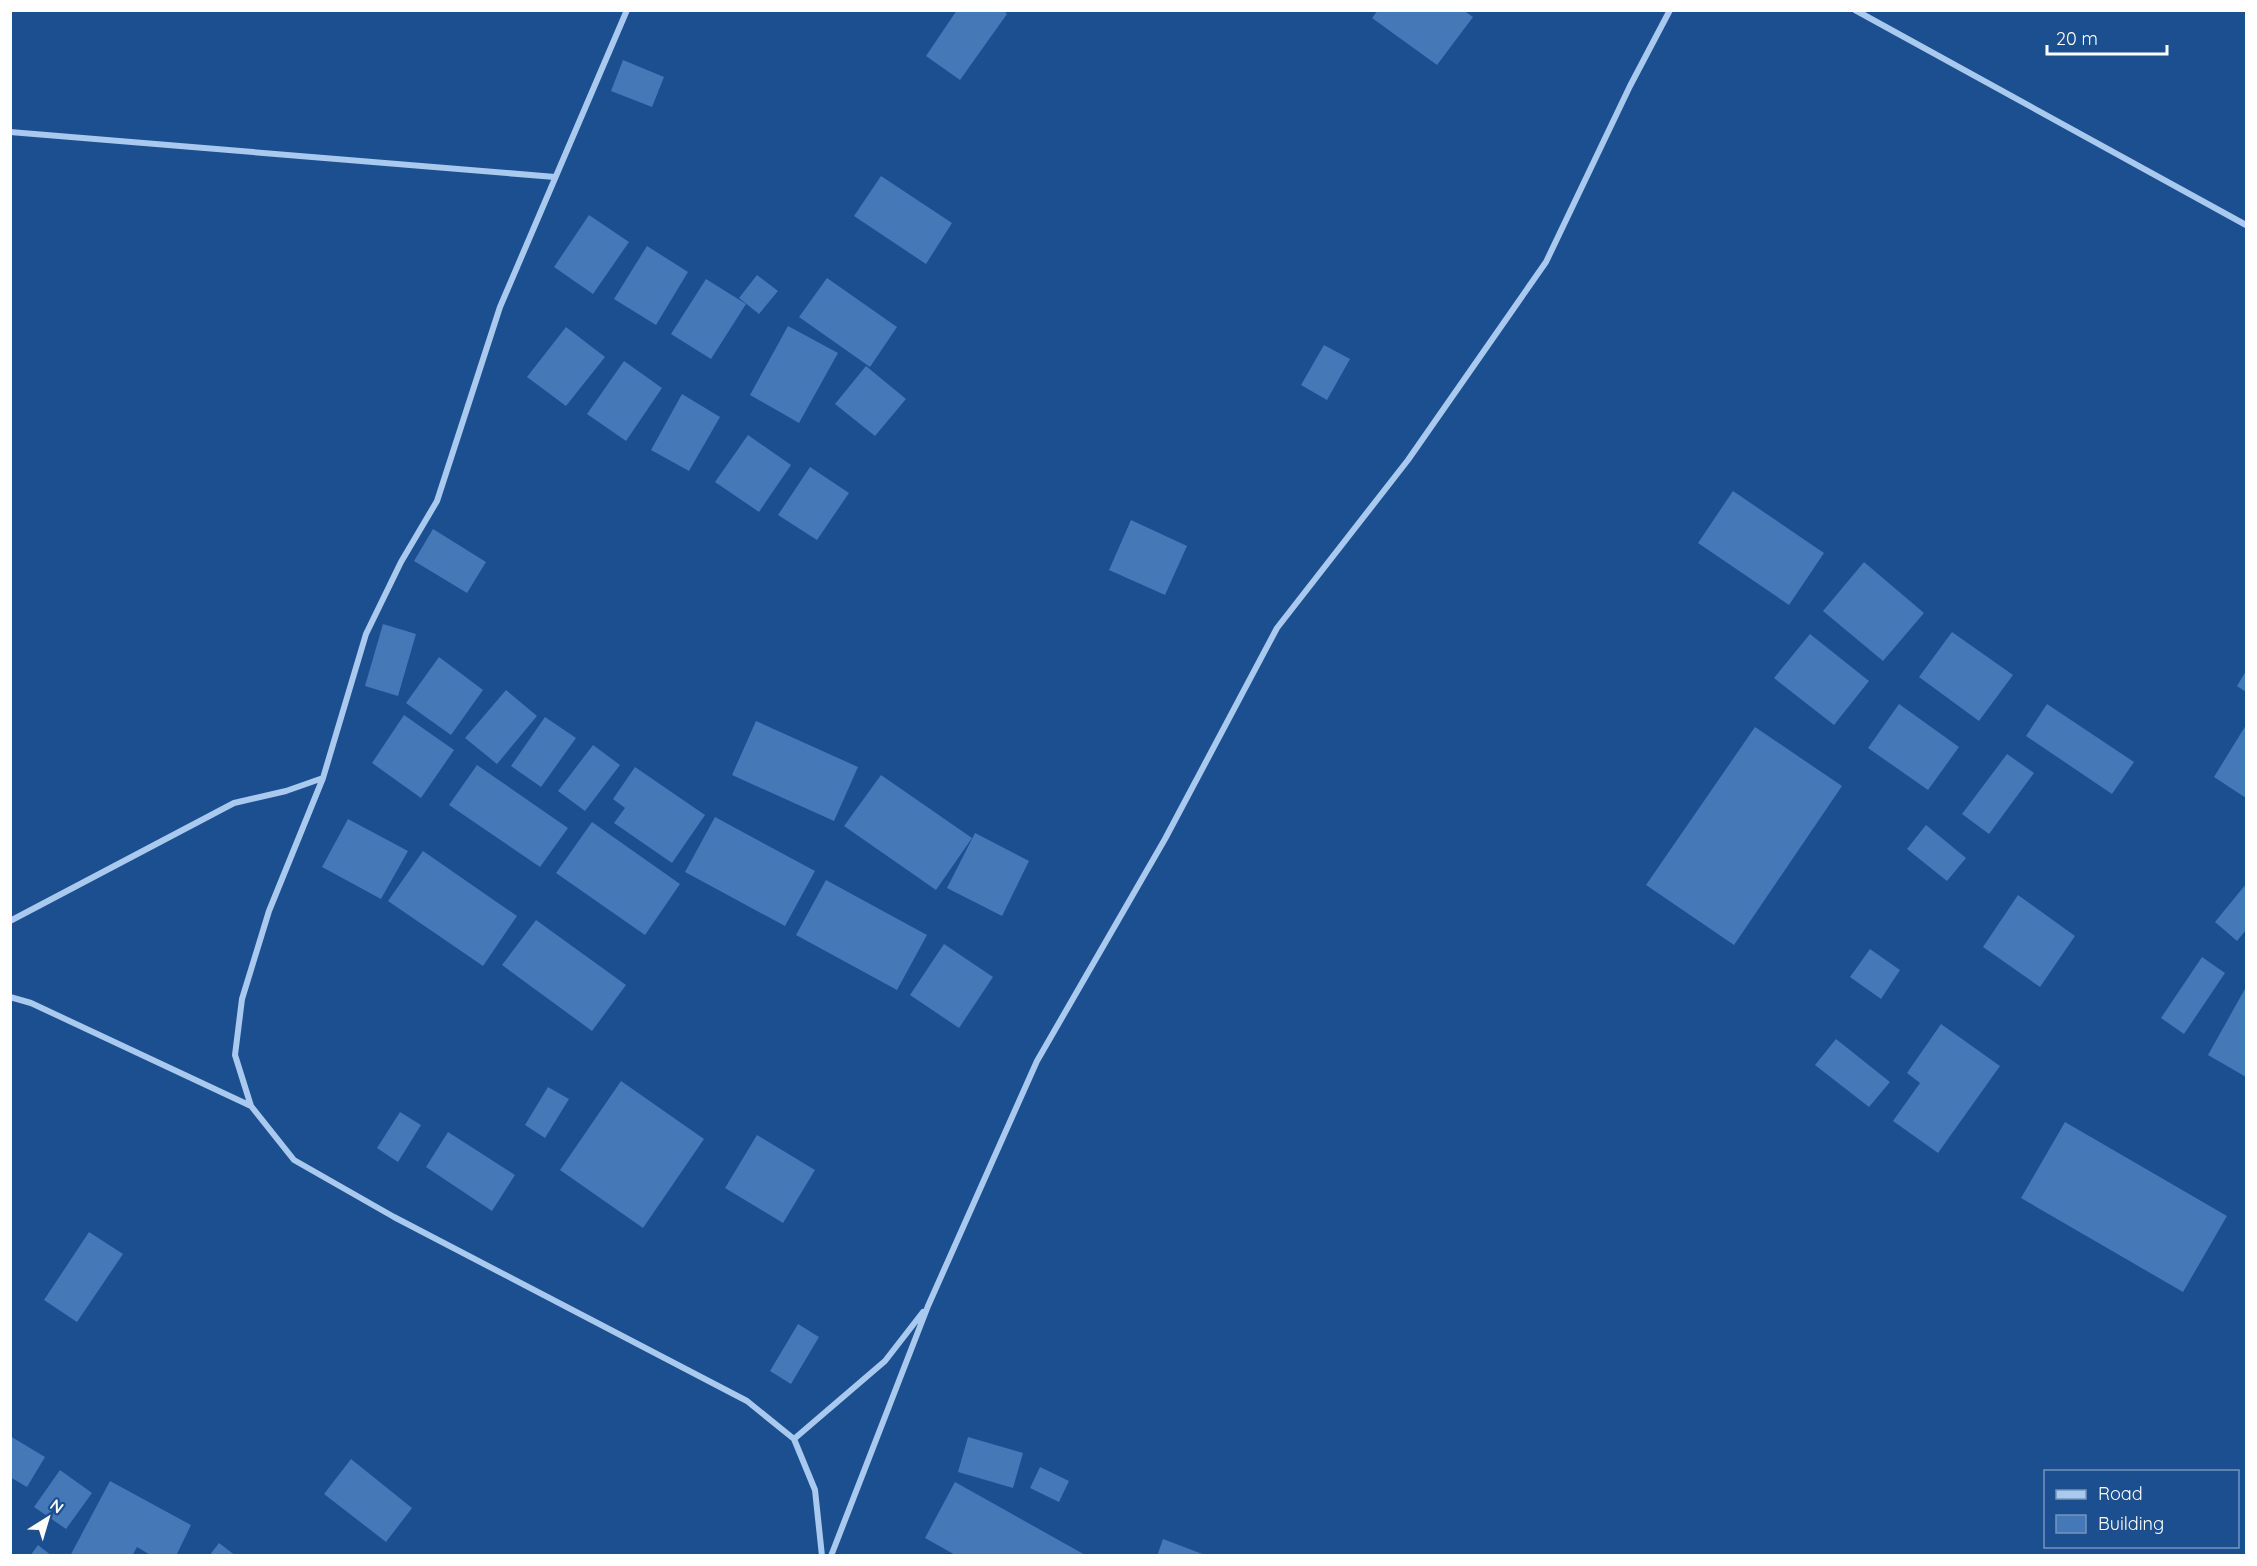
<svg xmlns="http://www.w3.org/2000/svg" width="2257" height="1566" font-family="Quicksand,sans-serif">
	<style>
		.building { fill: #4478b7 }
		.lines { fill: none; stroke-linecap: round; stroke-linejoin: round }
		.street { stroke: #a9c9ee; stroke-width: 6 }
	</style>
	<rect width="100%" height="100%" fill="#1b4f8f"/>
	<!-- building -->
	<path class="building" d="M957,10H1003L1007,14L960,80L926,56Z
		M1378,10H1463L1473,17L1437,65L1372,18Z
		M623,60L664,77L652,107L611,91Z
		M881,176L952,223L926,264L854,216Z
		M589,215L629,242L593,294L554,267Z
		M647,246L688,272L656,325L614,299Z
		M757,275L778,291L759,314L739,298Z
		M827,278L897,327L870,367L799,317Z
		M706,279L746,304L711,359L671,334Z
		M788,326L838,353L799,423L750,395Z
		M566,327L605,357L566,406L527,377Z
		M1324,345L1350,359L1327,400L1301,385Z
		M624,361L662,388L626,441L587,414Z
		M866,366L906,399L875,436L835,404Z
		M682,394L720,417L689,471L651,450Z
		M748,435L791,465L759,512L715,482Z
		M810,467L849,493L817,540L778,515Z
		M1733,491L1824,553L1789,605L1698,543Z
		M1131,520L1187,546L1165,595L1109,570Z
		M433,529L486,562L467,593L414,561Z
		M1864,562L1924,613L1883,661L1823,611Z
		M383,624L416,634L398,696L365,686Z
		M1952,632L2013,675L1979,721L1919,677Z
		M1810,634L1869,681L1834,725L1774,678Z
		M439,657L483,690L451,735L406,703Z
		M2246,671V692L2237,686Z
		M506,690L537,716L497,764L465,738Z
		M1899,704L1959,747L1928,790L1868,748Z
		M2047,704L2134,762L2112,794L2026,736Z
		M404,715L454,750L421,798L372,763Z
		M545,717L576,738L541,787L511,766Z
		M756,721L858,767L834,821L732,775Z
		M2246,725V798L2214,777Z
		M1755,727L1842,786L1734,945L1646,885Z
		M593,745L620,765L585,811L558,791Z
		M2007,754L2034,773L1989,834L1962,814Z
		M477,765L568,828L540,867L449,805Z
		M635,767L705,815L672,863L614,823L625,808L613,799Z
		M881,775L972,838L936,890L844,826Z
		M715,817L815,871L785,926L685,872Z
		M348,819L408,851L381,899L322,867Z
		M592,822L680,884L645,935L556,873Z
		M1926,825L1966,858L1947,881L1907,849Z
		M975,833L1029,861L1002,916L947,888Z
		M423,851L517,916L483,966L388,901Z
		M826,880L927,935L897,990L796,935Z
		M2246,884V930L2237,941L2215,922Z
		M2018,895L2075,936L2040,987L1983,947Z
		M536,920L626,985L592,1031L502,965Z
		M944,944L993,977L959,1028L910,995Z
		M1870,949L1900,970L1881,999L1850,977Z
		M2202,957L2225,973L2184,1034L2161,1018Z
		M2246,987V1077L2208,1055Z
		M1941,1024L2000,1066L1938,1153L1893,1121L1920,1083L1907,1073Z
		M1836,1039L1890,1082L1869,1107L1815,1065Z
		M621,1081L704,1139L643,1228L560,1170Z
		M548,1087L569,1099L545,1138L525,1125Z
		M400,1112L421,1125L398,1162L377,1148Z
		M2065,1122L2227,1216L2183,1292L2021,1198Z
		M448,1132L515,1175L492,1211L426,1167Z
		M757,1135L815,1170L783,1223L725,1188Z
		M89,1232L123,1254L77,1322L44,1300Z
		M798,1324L819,1337L791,1384L770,1371Z
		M10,1436L45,1457L27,1487L10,1477Z
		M968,1437L1023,1453L1013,1488L958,1472Z
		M351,1459L412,1508L386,1542L324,1494Z
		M1040,1467L1069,1481L1059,1502L1030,1488Z
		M60,1470L92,1493L66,1529L34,1507Z
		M110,1481L191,1525L176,1556H152L137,1547L132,1556H70Z
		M955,1482L1087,1556H957L925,1538Z
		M1163,1539L1205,1555V1556H1157Z
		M219,1543L236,1556H209Z
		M38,1545L52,1556H30Z"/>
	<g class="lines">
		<!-- street -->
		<path class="street" d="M627,10L500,307L437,501L401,562L366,634L323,778L269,911L242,999L235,1055L251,1106L294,1160L394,1217L747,1401L794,1439L815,1490L822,1556
			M1855,10L2246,225
			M10,132L555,177
			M10,921L234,803L286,791L323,778
			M10,997L31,1003L251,1106
			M794,1439L885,1361L923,1312
			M831,1556L928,1306L1037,1061L1165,839L1277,628L1408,460L1546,262L1630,86L1670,10"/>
	</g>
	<!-- border -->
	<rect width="2257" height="1566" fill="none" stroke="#ffffff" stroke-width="24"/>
	<!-- legend -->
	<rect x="2044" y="1470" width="195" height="78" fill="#1b4f8f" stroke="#7695bc" stroke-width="1.5"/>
	<rect x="2056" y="1490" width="30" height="9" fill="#a9c9ee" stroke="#7695bc" stroke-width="1.5"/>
	<text x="2098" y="1500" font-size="18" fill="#ffffff">Road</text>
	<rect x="2056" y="1515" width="30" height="18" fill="#4478b7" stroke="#7695bc" stroke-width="1.5"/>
	<text x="2098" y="1530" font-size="18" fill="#ffffff">Building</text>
	<!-- north arrow -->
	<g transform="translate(48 1518) rotate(37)" stroke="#1b4f8f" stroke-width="4.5" paint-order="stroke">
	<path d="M0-4.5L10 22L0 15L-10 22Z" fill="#ffffff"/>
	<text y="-9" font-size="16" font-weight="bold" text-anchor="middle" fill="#ffffff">N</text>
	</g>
	<!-- scale -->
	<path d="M2047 45v9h120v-9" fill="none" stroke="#ffffff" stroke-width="3"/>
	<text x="2056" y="45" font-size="18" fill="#ffffff" stroke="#1b4f8f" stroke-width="4.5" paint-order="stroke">20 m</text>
</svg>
